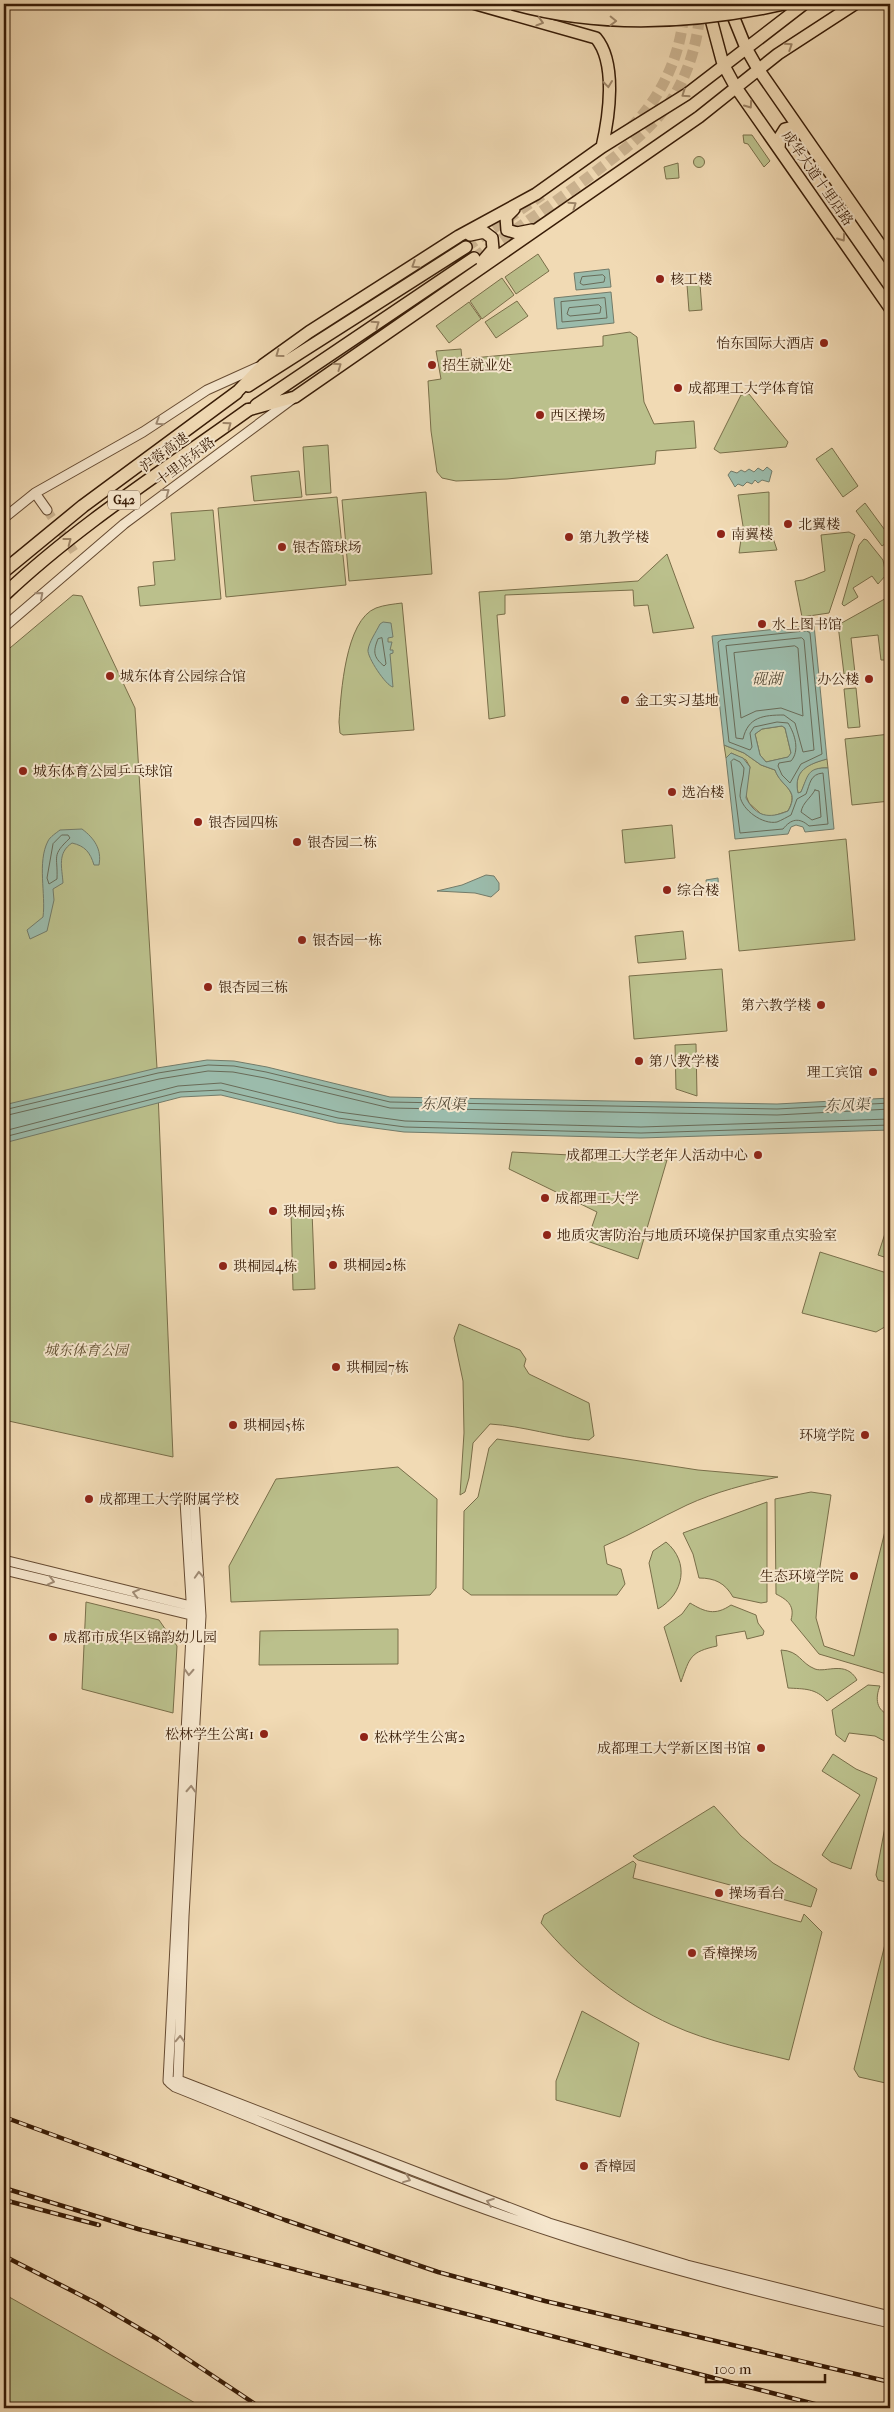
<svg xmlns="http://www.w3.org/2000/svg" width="894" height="2412" font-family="'IM FELL French Canon','Noto Serif SC',serif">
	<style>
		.green { fill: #bbc08c; stroke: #796e49 }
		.water { fill: #9bbbab; stroke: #737b69; fill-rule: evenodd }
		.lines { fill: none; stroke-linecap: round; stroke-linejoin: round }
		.shore { stroke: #696b58; stroke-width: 1 }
		.tertiary-tunnel { stroke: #ccb491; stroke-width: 9; stroke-dasharray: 9 4.5; stroke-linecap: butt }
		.primary-tunnel { stroke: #ccb491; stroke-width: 11; stroke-dasharray: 11 5.5; stroke-linecap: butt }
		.tertiary-casing { stroke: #664b32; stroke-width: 11 }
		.primary-casing { stroke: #371b06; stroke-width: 14 }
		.motorway-casing { stroke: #371b06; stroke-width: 15 }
		.tertiary { stroke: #f6e7ce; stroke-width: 9 }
		.primary { stroke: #f1dab4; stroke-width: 11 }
		.motorway { stroke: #f1dab4; stroke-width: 12 }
		.rail-casing { stroke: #371b06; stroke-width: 4.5 }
		.rail { stroke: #f6e7ce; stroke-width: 2.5; stroke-dasharray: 8; stroke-linecap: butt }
		.primary-bridge-casing { stroke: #371b06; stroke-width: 14; stroke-linecap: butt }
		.primary-bridge { stroke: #f1dab4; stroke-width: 11 }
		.oneway { stroke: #9d8466 }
		.oneway2 { stroke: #a08b74 }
		.poi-dot { fill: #8f2418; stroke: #f6e7ce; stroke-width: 2 }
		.labels { text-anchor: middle; stroke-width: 4; stroke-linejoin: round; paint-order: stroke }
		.shield { fill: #f6e7ce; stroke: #705842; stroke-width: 1 }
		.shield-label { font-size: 12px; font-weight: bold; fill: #371b06 }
		.street-label { font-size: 14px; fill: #371b06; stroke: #f6e7ce }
		.poi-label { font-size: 14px; fill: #371b06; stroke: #f6e7ce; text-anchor: start }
		.park-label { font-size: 14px; font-style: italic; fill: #5f4d2e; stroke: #f6e7ce }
		.water-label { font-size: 15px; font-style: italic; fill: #554b38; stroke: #f6e7ce }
	</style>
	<rect width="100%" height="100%" fill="#f1dab4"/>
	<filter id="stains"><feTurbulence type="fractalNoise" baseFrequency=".004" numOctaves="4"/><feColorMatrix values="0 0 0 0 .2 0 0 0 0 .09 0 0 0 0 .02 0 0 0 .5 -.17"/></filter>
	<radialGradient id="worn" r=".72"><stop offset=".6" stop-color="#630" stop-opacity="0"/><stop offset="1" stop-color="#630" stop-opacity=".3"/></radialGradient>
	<!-- green -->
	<path class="green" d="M743,135H752L770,161L764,167L748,144L744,143Z
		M693.5 162a5.5 5.5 0 1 1 11 0a5.5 5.5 0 1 1-11 0Z
		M678,163L679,178L666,179L664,167Z
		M538,254L549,271L516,294L505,277Z
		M502,278L514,295L482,319L470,301Z
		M700,284L702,310L689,311L687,285Z
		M517,301L528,316L496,338L485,322Z
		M469,302L481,319L449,343L436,326Z
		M630,332L637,337L644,402L654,424L694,421L696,448L656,451L655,464L507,479L456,481L442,478L437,472L431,431L428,381L441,379L436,351L461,349L462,359L603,346V336Z
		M749,394L788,442L786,447L720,453L714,449L741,395Z
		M328,445L331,493L306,495L303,447Z
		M832,448L858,486L843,497L816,459Z
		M299,471L302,497L254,501L251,476Z
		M426,492L432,574L349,581L342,500Z
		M769,492V526L777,550L739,553L743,526L738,495Z
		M337,497L346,585L226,597L218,508Z
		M865,503L890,537V540L882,546L856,511Z
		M213,510L221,599L140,606L138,587L155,585L153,562L175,560L171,513Z
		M849,532L855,535L829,613L802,617L795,581L803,580L825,571L821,535Z
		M864,539L867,540L883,560L886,575L878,584L872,576L853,588L858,597L844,606L842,604L859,545Z
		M667,554L694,628L653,633L648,605L634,606L633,590L505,595V614L497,615L505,716L489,719L479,592L638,581Z
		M73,595L82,596L135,708L157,1068L173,1457L4,1420V653Z
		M890,596V660H881L878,635L851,638L855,673L844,674L838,625Z
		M402,603L414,730L343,735L340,733L339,722C341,694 345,620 376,608C384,605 394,604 402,603Z
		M856,688L860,727L848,728L844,689Z
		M782,726L785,728L791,753L789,757L766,762L760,755L755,734L762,729Z
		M890,734V801L852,805L845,739Z
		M724,745L744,753L761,765L775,770C782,788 800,789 788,811L770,817L761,814L749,803L745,793L750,767L746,760L731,753L726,758Z
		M827,759L828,768C810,767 807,778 801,792L798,793C793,769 809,764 827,759Z
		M672,825L675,858L625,863L622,830Z
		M846,839L855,940L739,951L729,851Z
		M683,931L686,959L638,963L635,936Z
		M722,969L727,1031L634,1039L629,976Z
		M696,1044L697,1096L676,1089L675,1045Z
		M512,1152L667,1160L638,1259L587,1241L597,1212L509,1169Z
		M312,1211L315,1289L293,1290L291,1212Z
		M890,1218V1259L878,1255Z
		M820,1252L890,1274V1324L876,1332L802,1313Z
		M459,1324L520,1350L526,1359L524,1366L529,1374L589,1403L594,1436L589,1440C556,1437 523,1426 490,1424L473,1443L469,1478L465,1492L460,1495L464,1433L463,1381L454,1338Z
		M497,1439L698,1470L778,1477C747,1484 715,1492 687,1505C659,1518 633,1534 604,1546L607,1564L621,1569L625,1584L617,1595H471L463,1589L464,1511L478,1497L489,1448Z
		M398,1467L437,1499L436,1588L430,1595L231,1602L229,1566L276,1479Z
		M811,1492L831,1495L820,1567L816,1618L824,1646L854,1656L890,1511V1675L819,1654L791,1620C795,1606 788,1600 776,1594L775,1499Z
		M767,1502V1602L761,1603L733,1597C725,1583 715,1578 699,1578L693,1554L683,1533Z
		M666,1542C690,1562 684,1594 658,1609L649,1563L653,1551Z
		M86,1602L159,1620L177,1646L173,1713L82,1689Z
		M690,1603C705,1612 715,1616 731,1605L756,1615L758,1623L764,1631L763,1635L747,1639L745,1631L716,1636L717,1646C690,1652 690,1657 681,1682L664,1627L682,1614Z
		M398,1629V1664L259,1665L260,1631Z
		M781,1650C800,1651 800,1663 815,1669C826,1673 846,1660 857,1680L827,1701C816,1688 804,1689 788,1688Z
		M868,1685L880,1686C875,1698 876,1711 890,1715V1744L875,1736L849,1733L845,1742L836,1735L832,1710Z
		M833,1754L856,1769L877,1778L851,1869L831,1862L822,1855L860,1795L822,1771Z
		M890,1800V1883L878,1880L876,1875Z
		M714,1806L741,1836L773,1863L817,1889L811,1907L638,1860L633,1856Z
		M633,1861L636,1864L633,1878L801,1922L804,1914L822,1932L789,2060C750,2050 709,2042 672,2025C621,2002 577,1966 541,1923L544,1915Z
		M890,1924V2084L859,2077L854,2069Z
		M582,2011L639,2043L620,2117L556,2100V2081Z
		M4,2294L204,2408H4Z"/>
	<!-- water -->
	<path class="water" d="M609,269L611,287L576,290L574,273Z
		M611,292L614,323L557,329L554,298Z
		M767,467L772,471L769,482L762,480L758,483L755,480L752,484L747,482L743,486L738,484L735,487L728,475L731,471L737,473L741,470L745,472L749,469L754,472L758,468L763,471Z
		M383,622L391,623L393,637L388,638V642H392L390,650H393V653L390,654L393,687C386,686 367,657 368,650C369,642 376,632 380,624Z
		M814,625L827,759C809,764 793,770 798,793L801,792C808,776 807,767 828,768L834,829L805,832L803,827L796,825L791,827L788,834L735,839L726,758L731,753L743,758L750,767L746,798C756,817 769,819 788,811C801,789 781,788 775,770L761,765L744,753L724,745L712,636ZM782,726L785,728L791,753L788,757L766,762L760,755L755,734L762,729Z
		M82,829C94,838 102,849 99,865H94C90,852 85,846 72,843C57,853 62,867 63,883L53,889L54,900L47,931L30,939L27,930L43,917C46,894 37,862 48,841C50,837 56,833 60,830Z
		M486,875L494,876L499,883V890L491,897L475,893L437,891L462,885Z
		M718,878L719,894L708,896L706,880Z
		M207,1060L234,1061L267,1067L390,1097L777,1104L890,1098V1130L641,1138L404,1132L337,1123L221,1095L181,1097L4,1143V1105L157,1068Z"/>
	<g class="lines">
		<!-- shore -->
		<path class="shore" d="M603,275L605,277L604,282L583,285L580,283L582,277Z
			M605,298L607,318L562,322L561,302Z
			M599,305L601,307L600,313L570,316L567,314L569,308Z
			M807,631L810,633L822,754L801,764L790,783L782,775L778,766L779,763L791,761C800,751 795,734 788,723L777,722L754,727L750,733L752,747L750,750L729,742L718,642L721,640Z
			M382,638L386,664L384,666C373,657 373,651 378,639Z
			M802,638L804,640L814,750L803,752L795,723L784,715C763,715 748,717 743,739L736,738L726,646Z
			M795,646L798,648L803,716L781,708L756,711L741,718L734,653Z
			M734,759L740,762L744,768C744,777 740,787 740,796C742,810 763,825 777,822C782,820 787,817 791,815L797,799L806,794C810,784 810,774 823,773L828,824L809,826C799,817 791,819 783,829L740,833L731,762Z
			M815,790L819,791L821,817L812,820L801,812C803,802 810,799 815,790Z
			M62,835H68L70,838C51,856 58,855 57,879L49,884L47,878L53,844Z
			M4,1110L158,1073L208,1065L234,1066L266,1072L390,1102L777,1109L890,1103
			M4,1116L159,1079L208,1071L233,1072L265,1078L390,1108L777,1115L890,1109
			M4,1131L178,1086L221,1083L339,1112L405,1121L641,1127L890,1119
			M4,1137L180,1092L221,1090L338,1118L405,1127L641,1133L890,1125"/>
		<!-- tertiary-tunnel -->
		<path class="tertiary-tunnel" d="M47,510L75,553"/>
		<!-- primary-tunnel -->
		<path class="primary-tunnel" d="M630,128C663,97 684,48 684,4
			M466,247L542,195
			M474,258C512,232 550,206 586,179C616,156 648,133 670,102C688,76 699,39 700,8"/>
		<!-- tertiary casing -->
		<g class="tertiary-casing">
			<path id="tertiary" d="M35,493L47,510
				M4,518L35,493L143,432L207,390L258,367
				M4,627L124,524L291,400
				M4,1560L195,1607
				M4,1570L195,1616
				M168,2081L192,1616L185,1501L194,1500L201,1616L184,1916L178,2080L175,2087
				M175,2081L178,2080L549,2223L687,2265L890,2316
				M170,2083L175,2087C303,2138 430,2193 561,2235C669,2270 779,2297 890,2323"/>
		</g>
		<!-- primary casing -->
		<g class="primary-casing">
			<path id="primary" d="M476,4L596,38C617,63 609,117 602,147
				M729,6L746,48L758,69L890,259
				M621,8L639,4
				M708,8L723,64L735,86L890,308
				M779,148L780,137L785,129L793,127L800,130
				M514,209L506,217L507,230L517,233L532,230
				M470,235L484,232L492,238L493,249L482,262
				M248,386L466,247
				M236,393L263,365L309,332L459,236L536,194L602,147L687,94L804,4
				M256,405L474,258
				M248,410L295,397L699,117L778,54L855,4"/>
		</g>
		<!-- motorway casing -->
		<g class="motorway-casing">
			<path id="motorway" d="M4,571L83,506L236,393
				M4,595C78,525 166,469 248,410"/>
		</g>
		<!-- tertiary -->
		<use href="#tertiary" class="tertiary"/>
		<!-- primary -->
		<use href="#primary" class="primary"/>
		<!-- motorway -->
		<use href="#motorway" class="motorway"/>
		<!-- rail casing -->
		<g class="rail-casing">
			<path id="rail" d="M4,2117L285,2220L438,2272L545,2301L890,2382
				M4,2188L138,2229L830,2408
				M4,2200L99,2225
				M4,2256L96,2303L159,2340L261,2408"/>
		</g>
		<!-- rail -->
		<use href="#rail" class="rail"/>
		<!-- primary-bridge casing -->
		<g class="primary-bridge-casing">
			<path id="primary-bridge" d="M513,4C603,29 694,24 784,4
				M556,4C614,12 671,14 730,4"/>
		</g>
		<!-- primary-bridge -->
		<use href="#primary-bridge" class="primary-bridge"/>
	</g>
	<!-- one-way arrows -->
	<defs><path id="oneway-chevron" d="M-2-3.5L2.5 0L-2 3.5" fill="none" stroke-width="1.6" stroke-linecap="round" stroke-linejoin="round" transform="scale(1.25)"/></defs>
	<g class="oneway">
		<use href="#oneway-chevron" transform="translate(613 21) rotate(1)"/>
		<use href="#oneway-chevron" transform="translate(540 22) rotate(16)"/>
		<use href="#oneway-chevron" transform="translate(789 46) rotate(-33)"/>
		<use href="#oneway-chevron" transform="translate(608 84) rotate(83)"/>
		<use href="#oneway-chevron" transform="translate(685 94) rotate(145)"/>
		<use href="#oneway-chevron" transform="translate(749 105) rotate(55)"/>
		<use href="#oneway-chevron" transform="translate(573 205) rotate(-35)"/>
		<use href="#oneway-chevron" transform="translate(842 238) rotate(55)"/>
		<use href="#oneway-chevron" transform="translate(415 265) rotate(147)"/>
		<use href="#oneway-chevron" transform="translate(376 324) rotate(-34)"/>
		<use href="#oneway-chevron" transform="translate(279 354) rotate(144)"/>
		<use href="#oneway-chevron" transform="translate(338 366) rotate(-35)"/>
		<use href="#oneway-chevron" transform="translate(228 425) rotate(-36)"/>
		<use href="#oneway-chevron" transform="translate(68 541) rotate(-37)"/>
	</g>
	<g class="oneway2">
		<use href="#oneway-chevron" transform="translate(159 422) rotate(147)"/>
		<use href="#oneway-chevron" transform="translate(166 492) rotate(-37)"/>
		<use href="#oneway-chevron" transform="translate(40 595) rotate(-41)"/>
		<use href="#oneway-chevron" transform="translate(199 1575) rotate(-93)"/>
		<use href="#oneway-chevron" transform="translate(51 1581) rotate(14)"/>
		<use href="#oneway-chevron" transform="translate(136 1593) rotate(-166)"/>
		<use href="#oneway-chevron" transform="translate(189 1672) rotate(93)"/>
		<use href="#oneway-chevron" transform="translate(191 1789) rotate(-87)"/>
		<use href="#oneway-chevron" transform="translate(180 2039) rotate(-88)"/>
		<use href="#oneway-chevron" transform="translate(407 2179) rotate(22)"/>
		<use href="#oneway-chevron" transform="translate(490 2202) rotate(-160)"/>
	</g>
	<!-- markers -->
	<g class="poi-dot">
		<circle cx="660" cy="279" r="5"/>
		<circle cx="824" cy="343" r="5"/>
		<circle cx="432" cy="365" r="5"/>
		<circle cx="678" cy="388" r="5"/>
		<circle cx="540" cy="415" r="5"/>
		<circle cx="788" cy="524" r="5"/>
		<circle cx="721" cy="534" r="5"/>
		<circle cx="569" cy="537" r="5"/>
		<circle cx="282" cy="547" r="5"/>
		<circle cx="762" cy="624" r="5"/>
		<circle cx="110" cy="676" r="5"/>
		<circle cx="869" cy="679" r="5"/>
		<circle cx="625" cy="700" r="5"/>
		<circle cx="23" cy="771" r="5"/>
		<circle cx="672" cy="792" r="5"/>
		<circle cx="198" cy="822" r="5"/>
		<circle cx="297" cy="842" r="5"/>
		<circle cx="667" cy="890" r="5"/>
		<circle cx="302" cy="940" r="5"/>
		<circle cx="208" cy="987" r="5"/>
		<circle cx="821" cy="1005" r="5"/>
		<circle cx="639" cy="1061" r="5"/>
		<circle cx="873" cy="1072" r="5"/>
		<circle cx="758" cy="1155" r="5"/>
		<circle cx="545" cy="1198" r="5"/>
		<circle cx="273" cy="1211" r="5"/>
		<circle cx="547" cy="1235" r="5"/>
		<circle cx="333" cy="1265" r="5"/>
		<circle cx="223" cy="1266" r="5"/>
		<circle cx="336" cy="1367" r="5"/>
		<circle cx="233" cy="1425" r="5"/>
		<circle cx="865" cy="1435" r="5"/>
		<circle cx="89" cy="1499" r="5"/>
		<circle cx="854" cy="1576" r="5"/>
		<circle cx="53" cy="1637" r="5"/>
		<circle cx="264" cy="1734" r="5"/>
		<circle cx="364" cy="1737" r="5"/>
		<circle cx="761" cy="1748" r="5"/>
		<circle cx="719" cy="1893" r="5"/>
		<circle cx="692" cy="1953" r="5"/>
		<circle cx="584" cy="2166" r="5"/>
	</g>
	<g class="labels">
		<!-- shield labels -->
		<rect class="shield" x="108" y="490.5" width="32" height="19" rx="4"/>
		<g class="shield-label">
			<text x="124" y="504">G42</text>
		</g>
		<!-- street labels -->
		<g class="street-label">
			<text transform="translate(818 178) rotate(55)" y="5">成华大道十里店路</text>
			<text transform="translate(164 452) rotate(-36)" y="5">沪蓉高速</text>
			<text transform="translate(185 461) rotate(-37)" y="5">十里店东路</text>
		</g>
		<!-- poi labels -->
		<g class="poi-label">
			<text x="670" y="284">核工楼</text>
			<text x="814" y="348" text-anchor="end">怡东国际大酒店</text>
			<text x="442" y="370">招生就业处</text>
			<text x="688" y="393">成都理工大学体育馆</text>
			<text x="550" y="420">西区操场</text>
			<text x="798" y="529">北翼楼</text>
			<text x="731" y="539">南翼楼</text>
			<text x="579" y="542">第九教学楼</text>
			<text x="292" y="552">银杏篮球场</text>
			<text x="772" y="629">水上图书馆</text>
			<text x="120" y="681">城东体育公园综合馆</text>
			<text x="859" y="684" text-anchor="end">办公楼</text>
			<text x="635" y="705">金工实习基地</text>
			<text x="33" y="776">城东体育公园乒乓球馆</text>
			<text x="682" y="797">选冶楼</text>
			<text x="208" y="827">银杏园四栋</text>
			<text x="307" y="847">银杏园二栋</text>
			<text x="677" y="895">综合楼</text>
			<text x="312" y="945">银杏园一栋</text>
			<text x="218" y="992">银杏园三栋</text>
			<text x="811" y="1010" text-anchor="end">第六教学楼</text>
			<text x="649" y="1066">第八教学楼</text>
			<text x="863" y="1077" text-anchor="end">理工宾馆</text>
			<text x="748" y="1160" text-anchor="end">成都理工大学老年人活动中心</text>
			<text x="555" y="1203">成都理工大学</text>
			<text x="283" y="1216">珙桐园3栋</text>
			<text x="557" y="1240">地质灾害防治与地质环境保护国家重点实验室</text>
			<text x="343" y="1270">珙桐园2栋</text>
			<text x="233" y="1271">珙桐园4栋</text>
			<text x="346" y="1372">珙桐园7栋</text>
			<text x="243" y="1430">珙桐园5栋</text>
			<text x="855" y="1440" text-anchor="end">环境学院</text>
			<text x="99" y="1504">成都理工大学附属学校</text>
			<text x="844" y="1581" text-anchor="end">生态环境学院</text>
			<text x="63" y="1642">成都市成华区锦韵幼儿园</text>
			<text x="254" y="1739" text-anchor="end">松林学生公寓1</text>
			<text x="374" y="1742">松林学生公寓2</text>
			<text x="751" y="1753" text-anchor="end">成都理工大学新区图书馆</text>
			<text x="729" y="1898">操场看台</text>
			<text x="702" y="1958">香樟操场</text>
			<text x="594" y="2171">香樟园</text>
		</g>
		<!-- park labels -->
		<g class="park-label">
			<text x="86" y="1355">城东体育公园</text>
		</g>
		<!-- water labels -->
		<g class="water-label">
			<text x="767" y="684">砚湖</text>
			<text transform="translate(443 1104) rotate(1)" y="5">东风渠</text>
			<text transform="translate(847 1105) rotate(-1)" y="5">东风渠</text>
		</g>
	</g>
	<!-- margin -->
	<rect width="894" height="2412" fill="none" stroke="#f1dab4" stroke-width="20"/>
	<rect x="5" y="5" width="884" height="2402" fill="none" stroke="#371b06" stroke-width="2.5"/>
	<rect x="10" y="10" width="874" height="2392" fill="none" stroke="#371b06"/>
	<!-- scale -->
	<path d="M706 2374v8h119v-8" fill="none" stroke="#371b06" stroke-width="2.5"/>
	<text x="714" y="2374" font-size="15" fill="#371b06" stroke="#f6e7ce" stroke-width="4" paint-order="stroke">100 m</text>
	<rect width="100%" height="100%" filter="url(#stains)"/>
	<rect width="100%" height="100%" fill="url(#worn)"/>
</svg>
